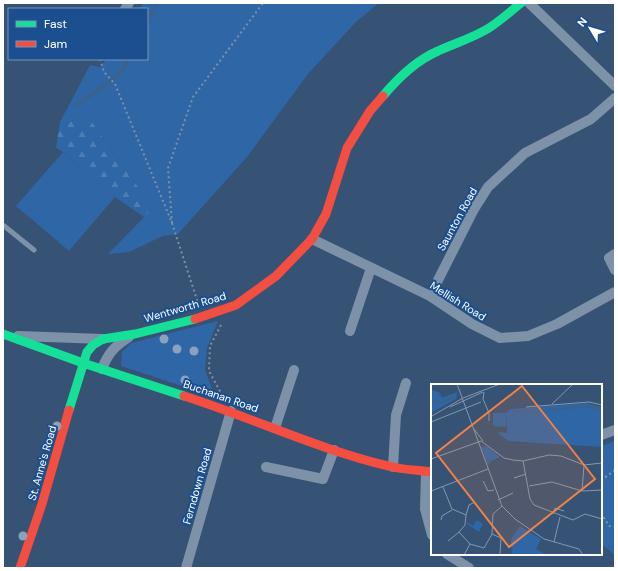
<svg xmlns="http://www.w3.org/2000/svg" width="618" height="571" font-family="'DM Sans',sans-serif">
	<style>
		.green { fill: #2f66a5 }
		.forest { fill: url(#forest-firs) }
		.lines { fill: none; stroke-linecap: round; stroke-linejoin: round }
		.stream { stroke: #3b618d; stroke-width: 3.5 }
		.path { stroke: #7d92a8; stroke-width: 2; stroke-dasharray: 2 3; stroke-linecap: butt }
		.lane { stroke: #7d92a8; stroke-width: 5 }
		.street { stroke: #7d92a8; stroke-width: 10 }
		.fast { stroke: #16e098; stroke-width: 9 }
		.jam { stroke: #f24e42; stroke-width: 9 }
		.tree { fill: #8aa2be }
		.labels { text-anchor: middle; stroke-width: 4; stroke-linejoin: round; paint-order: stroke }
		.street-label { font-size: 11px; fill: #fff; stroke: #1b4f8f }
		.inset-river { fill: none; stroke: #3b618d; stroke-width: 2 }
		.inset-road { fill: none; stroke: #8697ac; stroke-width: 1 }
		.view { fill: #ee8249; fill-opacity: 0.15; stroke: #ee8249; stroke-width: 2 }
		.inset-edge { fill: none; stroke: #fff; stroke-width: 2 }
	</style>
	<defs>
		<pattern id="forest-firs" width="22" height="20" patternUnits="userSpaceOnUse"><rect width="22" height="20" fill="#2f66a5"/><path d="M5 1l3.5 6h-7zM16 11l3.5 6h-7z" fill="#4e7db2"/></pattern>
	</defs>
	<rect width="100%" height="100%" fill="#365274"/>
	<!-- green -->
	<path class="green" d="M143,3H379L356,22L308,74L247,157L178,234L163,236L129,252L108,254L153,208L92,122H60L90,65L101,67L106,59H147V9H139Z
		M63,152L115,197L69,251L16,206Z
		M218,321L207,348L205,370L215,397L121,366L122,352L131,343Z
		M615,441V555L601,544V446Z"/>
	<!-- forest -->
	<path class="forest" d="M60,122H92L153,208L144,217L115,197L63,152L56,148Z"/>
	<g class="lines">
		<!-- stream -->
		<path class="stream" d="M147,22L157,3
			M77,105L120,74L128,59"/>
		<!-- path -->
		<path class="path" d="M100,59L104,72L115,84L172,223L168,168L193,97L263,3
			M172,223L199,306
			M221,325L210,346L209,371L222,395
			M601,478L603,479L615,470
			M601,513L609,526L615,527"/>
		<!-- lane -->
		<path class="lane" d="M3,225L34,250"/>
		<!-- street -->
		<path class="street" d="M529,3L615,86
			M125,9L129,3
			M312,239L430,296L472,324L500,338L528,336L557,324L615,292
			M615,254L609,258L615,270
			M430,296L474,209L488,187L525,153L591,119L615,98
			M350,331L371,268
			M18,336L103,339
			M102,369C108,353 115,346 129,337
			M275,428L294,370
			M601,435L615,430
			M266,467L323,479L334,450
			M393,467L396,415L406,383
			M426,472L425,509L432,535
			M447,554L469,568
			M186,568L231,411"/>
		<!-- fast -->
		<path class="fast" d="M383,96C398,78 417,60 438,51C455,43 473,38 489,28C500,21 511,11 521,3
			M3,334L83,363L184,396
			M69,410L87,352L93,345L103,339L135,334L195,319"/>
		<!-- jam -->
		<path class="jam" d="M195,319L236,305L276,276L312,239L326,214L347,148L370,111L383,96
			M184,396C253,418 322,451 393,467C405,470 419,470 432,472
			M20,568L42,504L69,410"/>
	</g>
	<!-- trees -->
	<g class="tree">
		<circle cx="164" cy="339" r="4.5"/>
		<circle cx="177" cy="349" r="4.5"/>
		<circle cx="194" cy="351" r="4.5"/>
		<circle cx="185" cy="380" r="4.5"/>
		<circle cx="57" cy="426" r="4.5"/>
		<circle cx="23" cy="536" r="4.5"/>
	</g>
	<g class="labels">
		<!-- street labels -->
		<g class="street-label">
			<text transform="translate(457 219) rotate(-61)" y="4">Saunton Road</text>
			<text transform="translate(458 301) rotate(32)" y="4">Mellish Road</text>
			<text transform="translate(185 307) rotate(-16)" y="4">Wentworth Road</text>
			<text transform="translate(221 396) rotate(19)" y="4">Buchanan Road</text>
			<text transform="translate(42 463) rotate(-74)" y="4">St. Anne's Road</text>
			<text transform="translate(197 486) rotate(-74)" y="4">Ferndown Road</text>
		</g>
	</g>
	<!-- overview -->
	<g transform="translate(431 384)">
		<rect width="171" height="171" fill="#365274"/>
		<path d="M0,6L8,8L11,14L26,8V10L25,15L0,29ZM155,19L171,23V63L77,57L66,48L78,49L84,30L80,25ZM62,29H76L75,43L62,42ZM55,62L69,73L60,77L57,81L50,63ZM46,136L52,140L48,148L36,140V138L42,142ZM89,142L110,155L105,165L116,171H81L80,155Z" fill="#2f66a5"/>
		<path d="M80,25L84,30L78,50L76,49V28Z" fill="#2f66a5"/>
		<path class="inset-river" d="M0,17L9,18L24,13M85,26L94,29L157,22L171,25"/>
		<path class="inset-road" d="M26,0L71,122L84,135L113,155L148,165L152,171M53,8L52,15L58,29V37M121,20L142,0M19,23L52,8M95,23L158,18L171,21M1,32L32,14L69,0M0,38L50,18M43,45L52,57M0,75L50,57L73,74L82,76L92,77L118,71L130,72L153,81L171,79M92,77L99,115L103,121L142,136L154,130L171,135M83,94L95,90M52,97L57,107L63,106M98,102L121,98L151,107L171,106M12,103L21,125L35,131L34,141L28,148L39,160L53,164L61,150L62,130L71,122M0,107L57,85M151,107L153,81M67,116L82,109M122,130L124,124L133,127M35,131L38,121L44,118M10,136L11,132L21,126M61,150L70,154L69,171M17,157L28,148M123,158L129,133M33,171L39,160"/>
		<path class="view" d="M91,2L164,95L78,163L5,69Z"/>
		<rect width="171" height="171" class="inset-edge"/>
	</g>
	<!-- border -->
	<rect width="618" height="571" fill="none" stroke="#ffffff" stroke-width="8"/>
	<!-- legend -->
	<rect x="8" y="8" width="140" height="52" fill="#1b4f8f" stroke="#7695bc"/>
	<rect x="16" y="21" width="20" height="6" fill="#16e098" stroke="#7695bc"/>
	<text x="44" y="28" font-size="12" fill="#ffffff">Fast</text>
	<rect x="16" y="41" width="20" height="6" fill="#f24e42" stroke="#7695bc"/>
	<text x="44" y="48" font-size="12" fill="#ffffff">Jam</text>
	<!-- north arrow -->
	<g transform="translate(590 28) rotate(308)" stroke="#1b4f8f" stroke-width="3" paint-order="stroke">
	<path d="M0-3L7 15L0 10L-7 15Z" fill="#ffffff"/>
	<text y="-6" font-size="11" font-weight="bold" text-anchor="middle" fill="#ffffff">N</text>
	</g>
</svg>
